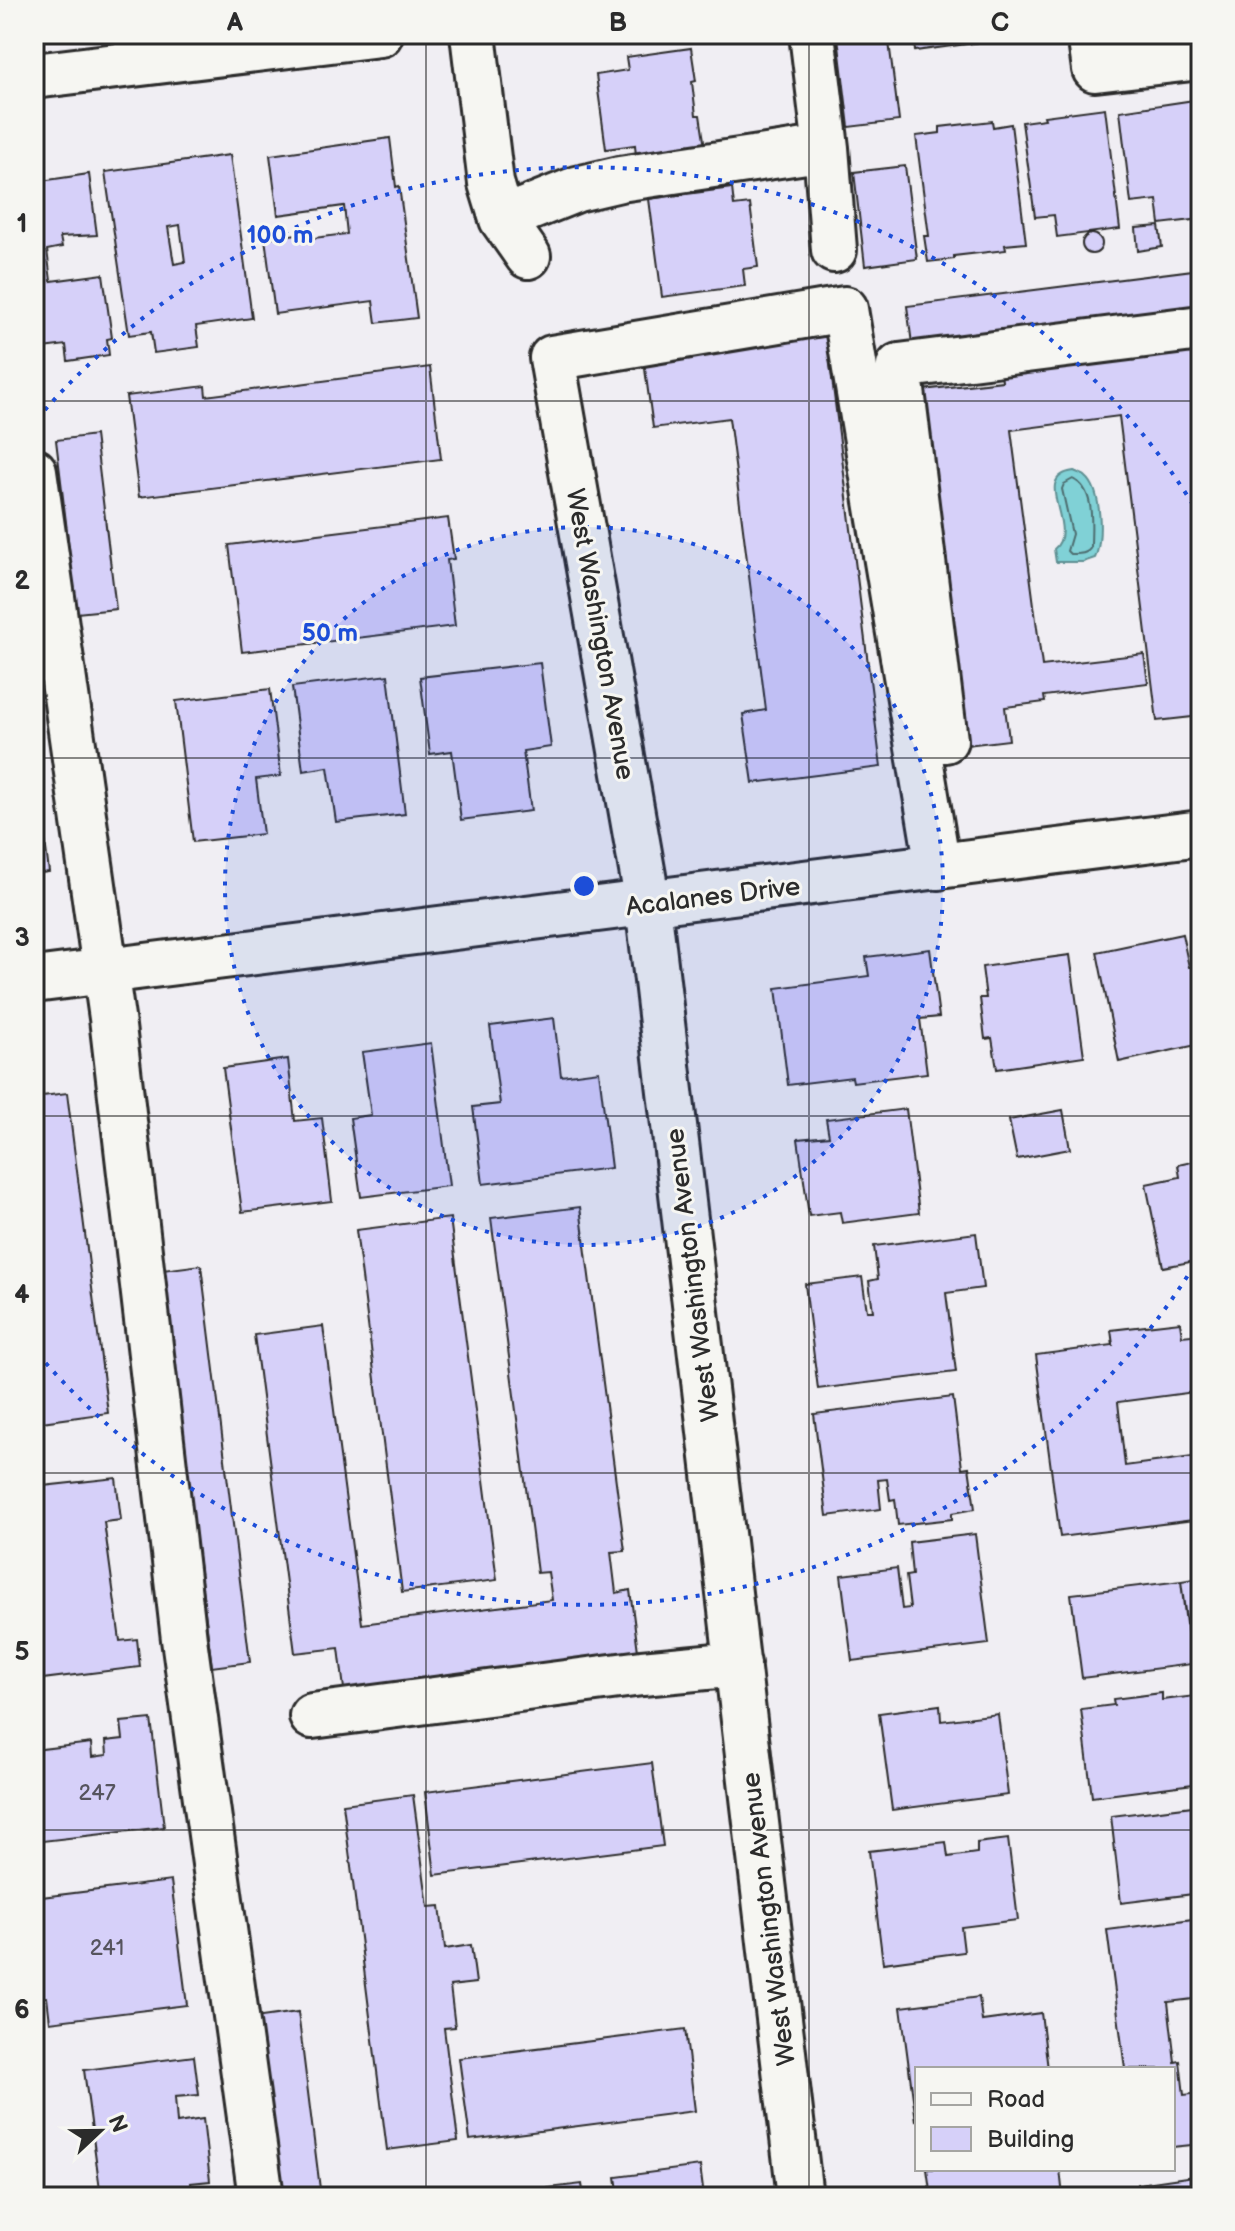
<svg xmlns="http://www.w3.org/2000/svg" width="1235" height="2231" font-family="'Balsamiq Sans',sans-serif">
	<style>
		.water { fill: #80d1d6; stroke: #5e8f92; stroke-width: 2 }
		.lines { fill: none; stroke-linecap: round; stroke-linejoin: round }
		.shore { stroke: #4d6d6f; stroke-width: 2 }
		.building { fill: #d6d0f9; stroke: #2b2b2b; stroke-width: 2; fill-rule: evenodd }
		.minor-casing { stroke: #2b2b2b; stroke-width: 50 }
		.minor { stroke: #f6f6f2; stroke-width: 44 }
		.grid { fill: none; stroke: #2b2b2b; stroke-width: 2; stroke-opacity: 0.55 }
		.ring { fill: none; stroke: #1d4ed8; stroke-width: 4; stroke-dasharray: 4 8 }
		.labels { text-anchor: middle; stroke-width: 6; stroke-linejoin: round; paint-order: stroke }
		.number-label { font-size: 22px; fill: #56545e }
		.street-label { font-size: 26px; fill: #2b2b2b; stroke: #f6f6f2 }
		.centre { fill: #1d4ed8; stroke: #f6f6f2; stroke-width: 4 }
		.ring-label { font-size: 24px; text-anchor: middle; font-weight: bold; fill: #1d4ed8; stroke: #f6f6f2; stroke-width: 6; stroke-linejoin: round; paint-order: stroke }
		.neatline { fill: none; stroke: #2b2b2b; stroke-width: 3 }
		.grid-label { font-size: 26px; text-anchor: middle; font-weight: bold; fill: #2b2b2b }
	</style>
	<rect width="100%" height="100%" fill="#f0eef3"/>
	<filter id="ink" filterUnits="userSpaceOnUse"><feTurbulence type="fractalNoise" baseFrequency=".0125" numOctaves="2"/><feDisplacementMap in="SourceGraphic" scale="16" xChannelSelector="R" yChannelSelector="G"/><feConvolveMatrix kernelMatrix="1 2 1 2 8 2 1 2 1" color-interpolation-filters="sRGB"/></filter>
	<g filter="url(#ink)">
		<!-- water -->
		<path class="water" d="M1074,471C1078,473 1083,474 1086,477C1102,490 1103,541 1095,558L1083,562H1056L1054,549C1080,527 1029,477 1074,471Z"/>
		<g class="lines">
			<!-- shore -->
			<path class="shore" d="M1073,479C1096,490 1091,525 1091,547C1087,555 1078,554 1070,554L1067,551L1072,534L1062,489L1064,484Z"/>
		</g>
		<!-- building -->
		<path class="building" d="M578,34H636L579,42Z
			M862,34H888L899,121L849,127L838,37Z
			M913,34H1040L915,51Z
			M691,48L696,81L692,82L696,115H700L705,147L636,156L635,145L606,149L596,75L628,70L626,57Z
			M1201,99V219L1160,224L1157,200L1131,203L1120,111Z
			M1105,108L1120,229L1057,237L1054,215L1035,217L1022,122L1045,119L1044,116Z
			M992,121L993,127L1011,124L1026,243L1005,245L1006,250L954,256V259L928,262L924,236H929L916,136L940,133V127Z
			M390,138L396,187L399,186L417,318L376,323L373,301L275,314L265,238L305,233L306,239L347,234L344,206L278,215L270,155Z
			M230,155L252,318L196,326L199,347L154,353L151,332L129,335L105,172ZM180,225L185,262L174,264L168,227Z
			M905,166L917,259L865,266L854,172Z
			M89,174L97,235L60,237L62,247L47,250L51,281L103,274L112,338L107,339L109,355L68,361L66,345L34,349V182Z
			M732,188L734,206L750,204L758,267L743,269L745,286L662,297L649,199Z
			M1159,226L1162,247L1138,251L1136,228Z
			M1082 244a10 10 0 1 1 20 0a10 10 0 1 1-20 0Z
			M1201,269V308L912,344L907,306Z
			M826,331L881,767L753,783L743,714L766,710L729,418L653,428L643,354Z
			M1201,348V716L1157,721L1119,416L1011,430L1042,666L1144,654L1148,683L1044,696L1045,702L1005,707L1009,740L959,746L914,391L1002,381L1001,373Z
			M430,367L441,459L139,497L126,396L205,386L206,396Z
			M95,435L116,609L77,613L56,440Z
			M448,518L454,559L447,560L455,626L242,652L229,545Z
			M540,663L551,747L523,751L531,811L461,820L452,751L430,754L420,677Z
			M388,675L405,814L336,822L328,767L303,771L292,687Z
			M270,689L281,776L256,779L263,834L193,842L176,701Z
			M34,754L49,872L34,874Z
			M1182,934L1189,967H1194L1201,1000V1003L1197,1004L1201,1024V1044L1119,1062L1097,952Z
			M930,949L939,1017L920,1019L927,1073L853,1082L852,1077L788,1085L776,988L869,976L866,957Z
			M1070,955L1084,1056L997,1069L992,1038L985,1039L980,998H986L982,967Z
			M554,1018L561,1076L599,1071L611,1168L483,1184L473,1107L500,1104L490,1026Z
			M431,1043L449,1186L361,1197L350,1118L371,1115L362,1052Z
			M288,1059L295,1121L322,1118L332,1201L242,1212L223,1068Z
			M67,1093L108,1413L34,1423V1097Z
			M906,1109L919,1213L842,1223L840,1212L809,1216L798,1139L829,1136L826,1119Z
			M1063,1110L1070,1149L1017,1159L1009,1120Z
			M1201,1160V1260L1163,1267L1146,1184L1180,1177L1178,1165Z
			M580,1207L625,1551L611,1552L616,1593L630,1590L638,1651L344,1689L339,1648L295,1653L254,1335L323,1326L362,1624L552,1600L548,1572L537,1573L491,1218Z
			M450,1218L497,1580L402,1592L356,1230Z
			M976,1233L983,1288L946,1293L956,1372L818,1389L805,1284L862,1277L867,1311H873L869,1281L878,1279L874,1246Z
			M201,1265L250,1662L212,1667L162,1270Z
			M1180,1322L1182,1336L1201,1334V1372L1193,1373L1195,1392L1118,1402L1125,1466L1201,1456V1519L1060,1537L1036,1355L1113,1345L1111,1330Z
			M953,1397L962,1468L969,1467L975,1509L952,1513V1519L898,1525L895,1499L890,1500L887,1479L878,1480L881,1509L827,1516L814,1414Z
			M116,1478L121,1520L104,1522L120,1641L137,1639L140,1667L34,1680V1487Z
			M975,1534L989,1644L852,1661L841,1575L897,1568L902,1609L910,1608L906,1576L912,1575L909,1542Z
			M1201,1578V1622L1186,1624L1181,1581Z
			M1181,1581L1192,1664L1082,1678L1071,1594Z
			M1162,1693V1700L1195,1696L1201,1743V1783L1092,1797L1081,1709L1114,1705L1113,1699Z
			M940,1705L941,1721L998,1714L1008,1795L892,1810L879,1713Z
			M151,1719L164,1827L34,1842V1750L91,1743L92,1757L107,1755L106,1741L123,1739L121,1722Z
			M652,1763L663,1846L435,1875L425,1792Z
			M413,1795L428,1907L440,1906L445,1949L471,1945L476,1983L450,1986L455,2027L444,2028L458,2141L387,2150L343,1804Z
			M1201,1805V1893L1121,1903L1111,1816Z
			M1008,1839L1018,1920L961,1927L964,1952L883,1963L869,1851L946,1842L948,1857L977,1853V1843Z
			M171,1881L187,2005L50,2022L47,1997L34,1998V1898Z
			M1201,1918V1998L1168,2002L1175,2062L1180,2061L1184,2095L1201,2093V2144L1173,2147V2069H1125L1107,1930Z
			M979,1997L982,2021L1041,2013L1048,2069H917L916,2121L901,2007Z
			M298,2012L321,2197H276L254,2018Z
			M685,2029L695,2111L470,2140L459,2058Z
			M194,2056L199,2095L175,2097L177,2123L203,2119L210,2181L191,2183L192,2197H101L84,2070Z
			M700,2166L704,2197H619L616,2177Z
			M927,2169H1060L1063,2197H931Z
			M1201,2175V2197H1139L1138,2184Z
			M582,2184L584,2197H516L515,2192Z"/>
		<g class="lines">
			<!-- minor casing -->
			<g class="minor-casing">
				<path id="minor" d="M473,34L491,183L502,219L528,256
					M812,34L826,148L834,250
					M1090,34L1095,69L1201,57
					M34,76L380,34
					M502,219L577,189L620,179L826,148
					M34,471L112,1018L184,1639L261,2197
					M945,740L899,366L1193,329L1201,330
					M34,980L1201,833
					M312,1716L642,1673L738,1664
					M800,2197L648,904L552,358L845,309L938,867"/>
			</g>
			<!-- minor -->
			<use href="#minor" class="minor"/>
		</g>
	</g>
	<!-- grid -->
	<path class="grid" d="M426,34V2197M809,34V2197M34,401H1201M34,758H1201M34,1116H1201M34,1473H1201M34,1830H1201"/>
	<!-- distance rings -->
	<circle cx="584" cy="886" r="359" fill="#1d4ed8" fill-opacity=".12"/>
	<g class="ring">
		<circle cx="584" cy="886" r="359"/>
		<path d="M1200 1256A719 719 0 0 1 37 1353M37 419A719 719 0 0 1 1200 516"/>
	</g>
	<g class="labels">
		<!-- number labels -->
		<g class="number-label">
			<text x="97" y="1800">247</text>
			<text x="107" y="1955">241</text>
		</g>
		<!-- street labels -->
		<g class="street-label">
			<text transform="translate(601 634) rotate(80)" y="9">West Washington Avenue</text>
			<text transform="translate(713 896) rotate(-7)" y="9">Acalanes Drive</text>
			<text transform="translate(692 1275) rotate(-97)" y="9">West Washington Avenue</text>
			<text transform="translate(768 1919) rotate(-97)" y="9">West Washington Avenue</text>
		</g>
	</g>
	<circle cx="584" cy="886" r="12" class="centre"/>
	<g class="ring-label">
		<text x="280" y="243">100 m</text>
		<text x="330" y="641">50 m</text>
	</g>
	<!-- margin -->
	<rect width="1235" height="2231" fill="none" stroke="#f6f6f2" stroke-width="88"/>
	<!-- legend -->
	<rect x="915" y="2067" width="260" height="104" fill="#f6f6f2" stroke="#a5a5a2" stroke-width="2"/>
	<rect x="931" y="2093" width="40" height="12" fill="#f6f6f2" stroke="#a5a5a2" stroke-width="2"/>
	<text x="987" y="2107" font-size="24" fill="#2b2b2b">Road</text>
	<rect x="931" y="2127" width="40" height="24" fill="#d6d0f9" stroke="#a5a5a2" stroke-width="2"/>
	<text x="987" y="2147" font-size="24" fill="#2b2b2b">Building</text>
	<!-- north arrow -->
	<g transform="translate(100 2131) rotate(68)" stroke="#f6f6f2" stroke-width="6" paint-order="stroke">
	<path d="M0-6L14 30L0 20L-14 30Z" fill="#2b2b2b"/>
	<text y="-12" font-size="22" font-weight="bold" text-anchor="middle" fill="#2b2b2b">N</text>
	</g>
	<rect x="44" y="44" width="1147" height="2143" class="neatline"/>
	<g class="grid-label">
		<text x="235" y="31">A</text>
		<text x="618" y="31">B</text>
		<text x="1000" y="31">C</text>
		<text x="22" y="232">1</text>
		<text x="22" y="589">2</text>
		<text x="22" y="946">3</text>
		<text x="22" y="1303">4</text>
		<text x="22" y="1660">5</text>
		<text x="22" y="2018">6</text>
	</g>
</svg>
